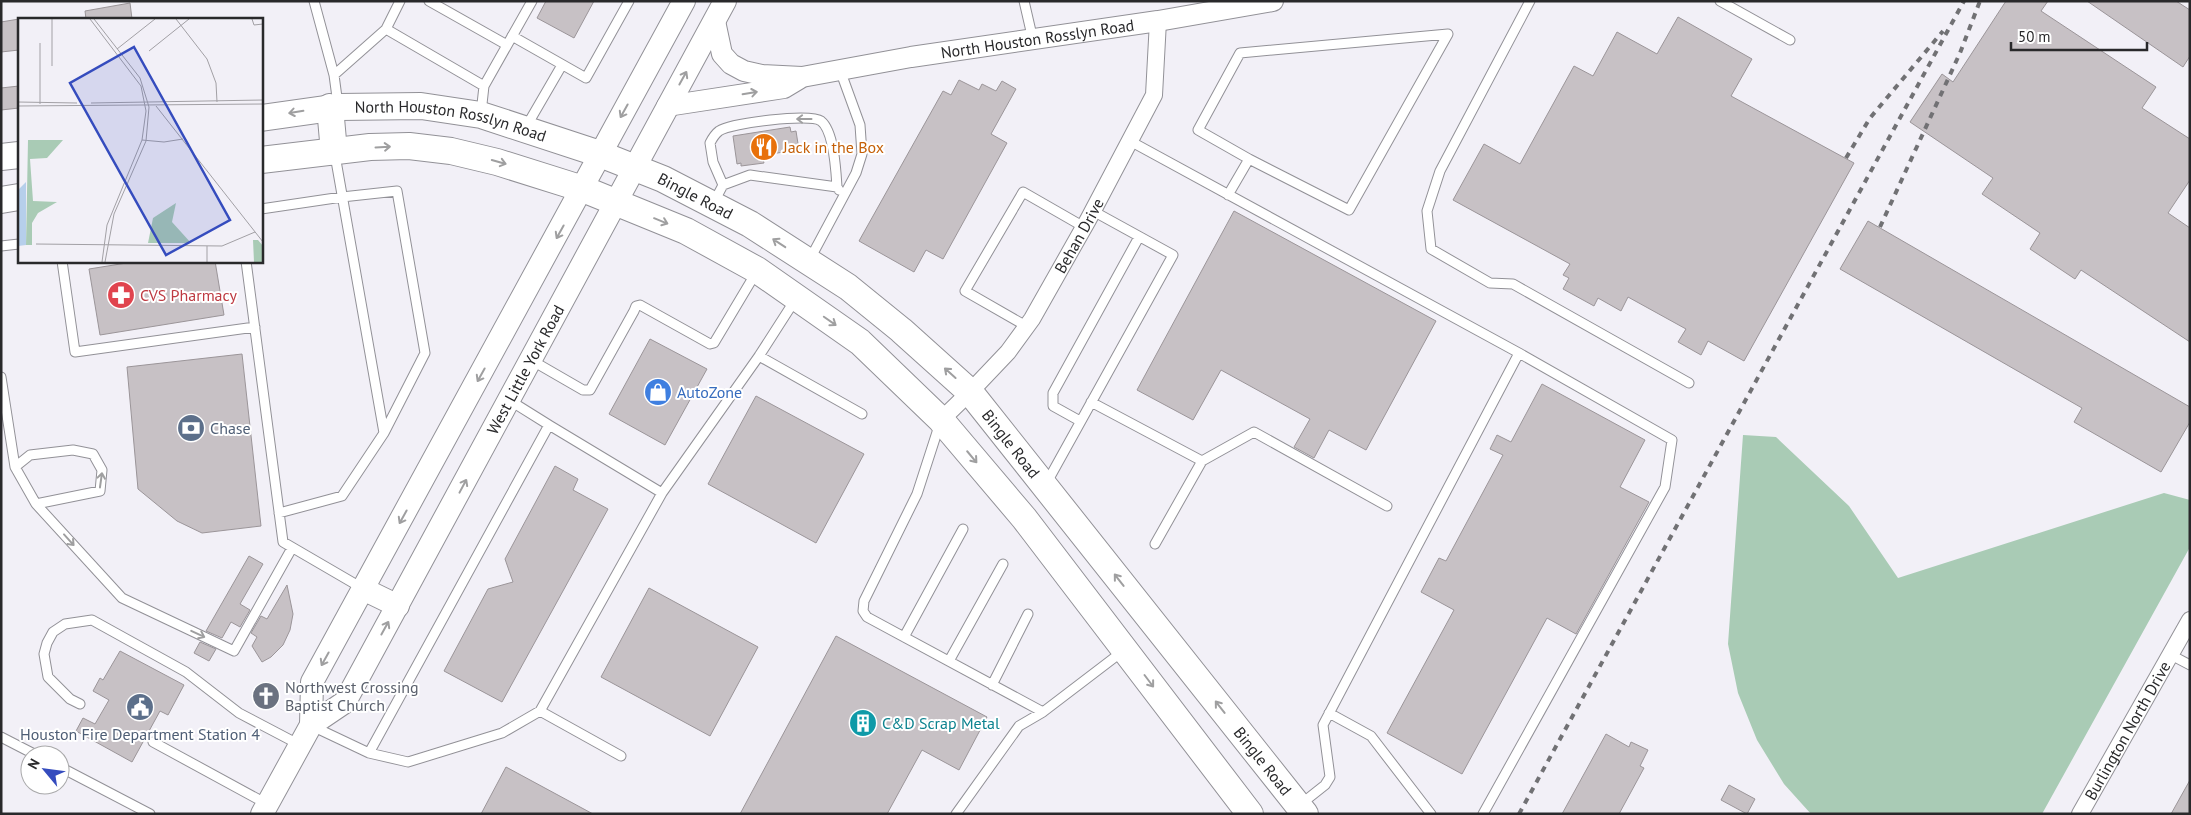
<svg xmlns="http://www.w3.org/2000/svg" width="2191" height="815" font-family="'PT Sans',sans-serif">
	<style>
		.forest { fill: #a9cbb5 }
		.building { fill: #c7c1c5; stroke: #9b9599 }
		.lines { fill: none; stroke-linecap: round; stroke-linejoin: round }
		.service-casing { stroke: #929197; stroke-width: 11 }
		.minor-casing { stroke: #929197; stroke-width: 18 }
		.tertiary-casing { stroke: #929197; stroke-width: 22 }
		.secondary-casing { stroke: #929197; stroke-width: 24 }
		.primary-casing { stroke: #929197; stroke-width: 28 }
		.service { stroke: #fff; stroke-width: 9 }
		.minor { stroke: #fff; stroke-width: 16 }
		.tertiary { stroke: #fff; stroke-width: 20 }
		.secondary { stroke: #fff; stroke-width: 22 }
		.primary { stroke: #fff; stroke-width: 26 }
		.rail { stroke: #717174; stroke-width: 4; stroke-dasharray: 6 6; stroke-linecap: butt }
		.oneway { stroke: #9f9fa0 }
		.labels { text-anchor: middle; stroke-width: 4; stroke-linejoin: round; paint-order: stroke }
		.street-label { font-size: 16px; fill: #29292b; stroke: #fff }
		.food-label { font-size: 16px; fill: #c56008; stroke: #fff; text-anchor: start }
		.health-label { font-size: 16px; fill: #be3a42; stroke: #fff; text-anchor: start }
		.shop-label { font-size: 16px; fill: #366cbe; stroke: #fff; text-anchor: start }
		.service-label { font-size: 16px; fill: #4e5e75; stroke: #fff; text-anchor: start }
		.worship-label { font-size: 16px; fill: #5b616d; stroke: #fff; text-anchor: start }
		.culture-label { font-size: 16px; fill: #0d838f; stroke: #fff; text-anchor: start }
		.inset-road { fill: none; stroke: #a2a0a5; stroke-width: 1 }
		.view { fill: #354cbe; fill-opacity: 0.15; stroke: #354cbe; stroke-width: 2.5 }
		.inset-edge { fill: none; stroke: #29292b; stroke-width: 2.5 }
	</style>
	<rect width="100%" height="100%" fill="#f2f0f7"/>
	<!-- forest -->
	<path class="forest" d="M1743,435L1776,437L1849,506L1898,578L2164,493L2190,500V547L2042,814H1811L1784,784L1757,740L1738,693L1728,644Z"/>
	<!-- building -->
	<path class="building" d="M546,1H594L574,38L537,18Z
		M2006,1H2048L2041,11L2156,87L2142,108L2190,139V180L2168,213L2190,228V342L2081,270L2075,279L2030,249L2040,233L1982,194L1993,178L1910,122L1942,74L1953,82Z
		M2087,1H2176L2190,10V56L2183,67Z
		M130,3L132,19H86L85,11Z
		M1678,17L1752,59L1731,96L1854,163L1744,361L1708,341L1701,355L1678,342L1686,329L1628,297L1621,311L1598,298L1594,306L1563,289L1569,278L1563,275L1570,264L1453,200L1484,144L1520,164L1574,66L1593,76L1617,32L1657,54Z
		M19,19V50L1,52V22Z
		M959,80L979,90L982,84L996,91L1002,81L1016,89L991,134L1007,143L943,259L926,250L914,272L859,241L943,91L951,95Z
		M19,86V108L1,110V88Z
		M790,127L791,132L796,131L799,150L770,154L771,158L763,159L764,163L741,166V163L737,164L733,136Z
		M1234,211L1436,321L1366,450L1329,430L1314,458L1294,447L1310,419L1221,370L1193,420L1137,390Z
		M1868,221L2190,407V422L2161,472L2074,422L2082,408L1840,269Z
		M139,261H215L224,315L100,335L89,269Z
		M650,339L707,369L665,445L609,414Z
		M242,354L261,526L202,533L177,521L138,489L127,367Z
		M1542,384L1645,440L1620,487L1649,502L1576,634L1547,618L1462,774L1387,733L1454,610L1421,592L1439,558L1446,561L1503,455L1490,449L1497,435L1511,442Z
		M756,396L864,454L816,543L708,484Z
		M555,466L578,479L573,490L608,509L502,702L444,671L488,589L513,582L505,559Z
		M249,556L263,564L240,604L250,610L240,627L231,622L222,638L206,631Z
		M287,585L293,614L290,630L283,645L271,657L262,662L252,646L257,637L251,633L261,616L267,619Z
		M649,588L758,647L710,736L601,677Z
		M836,636L987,717L959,770L922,750L887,814H740Z
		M200,642L216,649L209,661L194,653Z
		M120,651L184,685L168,715L160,711L132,762L76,731L83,718L95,724L109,700L93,691L100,678L103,680Z
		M1606,734L1629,747L1631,742L1648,750L1640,766L1644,768L1619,814H1562Z
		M506,767L593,814H481Z
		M2190,780V814H2171Z
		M1729,785L1755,799L1747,814L1721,800Z"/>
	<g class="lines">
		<!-- service casing -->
		<g class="service-casing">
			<path id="service" d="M314,1L334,75L338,105
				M429,1L507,45
				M1024,1L1033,40
				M1530,1L1440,171L1427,211L1431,249L1490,283L1513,284L1689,383
				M1720,1L1790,40
				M386,29L484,86
				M512,36L586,78L629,1
				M334,75L386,29L400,1
				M481,113L484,86L532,1
				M526,127L562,65
				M1130,141L1519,353
				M335,155L384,433
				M723,185L713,162L710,143C712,139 715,134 719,131C731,123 810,113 821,121C834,131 836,171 837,187
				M1228,195L1249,159L1198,130L1240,53L1448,34L1349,210L1249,159
				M714,202L723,185L750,175L837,187L839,190
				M261,209L342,197L397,191L425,353L384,433L342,496L279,513
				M1,246L19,244
				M810,259L856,173L862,154L860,125L840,70
				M62,261L75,352L255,327
				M246,261L283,542L362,588
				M1026,326L965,291L1023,192L1084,227
				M759,356L862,414
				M531,360L583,390H590L634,311L636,306L640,305L710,344L714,343L757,271
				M1,377L15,467L36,504L100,491L102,470L93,454L73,450L30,455L15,467
				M1091,402L1202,461L1254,432L1387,506
				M1080,421L1053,406V393L1139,237
				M940,423L917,494L864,601L863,611L867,617L1043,712
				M549,425L662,493
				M1046,484L1173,255L1093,211
				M36,504L122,598L234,651L292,548
				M1155,544L1202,461
				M904,637L963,529
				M2171,655L2190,665
				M949,661L1003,564
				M992,685L1028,614
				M80,704L70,699L48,677L44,654L47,643L53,632L65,624L92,620L186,672L239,713L300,745
				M540,711L621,756
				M1329,713L1371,736L1431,814
				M312,726L369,753L408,762L502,733L540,711L662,493L759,356L795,300
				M1,737L36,755
				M153,742L267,804
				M369,753L549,425L509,400
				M60,767L150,814
				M1301,804L1325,785L1330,777L1323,725L1519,353L1672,440L1665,487L1483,814
				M956,814L1019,726L1043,712L1123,651"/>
		</g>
		<!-- minor casing -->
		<g class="minor-casing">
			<g id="minor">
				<path id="s1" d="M941,420L970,392L1008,352L1032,319L1088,220L1154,95L1158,21"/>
				<path id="s2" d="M2080,814L2190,620"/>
			</g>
		</g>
		<!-- tertiary casing -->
		<g class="tertiary-casing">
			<g id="tertiary">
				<path id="s3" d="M715,21L722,54L731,64L744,71L762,75L802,77L911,57L1158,21L1273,1"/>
				<path d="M667,106L784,88L799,79"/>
			</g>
		</g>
		<!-- secondary casing -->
		<g class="secondary-casing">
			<g id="secondary">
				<path d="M363,589L398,606"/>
				<path d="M311,725L312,682L684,1"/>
				<path id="s4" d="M262,814L311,725L345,702L725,1"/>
			</g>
		</g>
		<!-- primary casing -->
		<g class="primary-casing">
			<g id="primary">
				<path d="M330,107L334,152"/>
				<path id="s5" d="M261,118L339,107L421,106L481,115L600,154L663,179L750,224L848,287L901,330L970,392L1305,814"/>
				<path d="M1,157L19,155"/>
				<path d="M261,160L370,147L409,146L451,151L497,162L583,189L686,231L757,270L860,342L941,420L1024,518L1250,814"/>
				<path d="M1,200L19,197"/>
			</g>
		</g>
		<!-- service -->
		<use href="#service" class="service"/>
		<!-- minor -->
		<use href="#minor" class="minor"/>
		<!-- tertiary -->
		<use href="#tertiary" class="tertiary"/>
		<!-- secondary -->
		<use href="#secondary" class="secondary"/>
		<!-- primary -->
		<use href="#primary" class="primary"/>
		<!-- rail -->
		<path class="rail" d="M1846,158L1870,118L1943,31
			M1880,227L1960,53L1980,1
			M1519,814L1964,1"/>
	</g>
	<!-- one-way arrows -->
	<defs><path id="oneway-shaft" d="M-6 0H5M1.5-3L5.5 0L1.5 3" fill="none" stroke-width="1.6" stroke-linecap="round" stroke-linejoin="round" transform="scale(1.25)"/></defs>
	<g class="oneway">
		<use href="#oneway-shaft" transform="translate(683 78) rotate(-61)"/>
		<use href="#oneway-shaft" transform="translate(750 93) rotate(-9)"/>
		<use href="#oneway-shaft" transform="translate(624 111) rotate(119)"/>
		<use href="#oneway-shaft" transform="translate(296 112) rotate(171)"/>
		<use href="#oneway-shaft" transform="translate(804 119) rotate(180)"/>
		<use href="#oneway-shaft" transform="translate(383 147) rotate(-3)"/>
		<use href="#oneway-shaft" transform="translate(499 162) rotate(16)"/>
		<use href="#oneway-shaft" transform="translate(661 221) rotate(22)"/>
		<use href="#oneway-shaft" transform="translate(560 232) rotate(119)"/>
		<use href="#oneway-shaft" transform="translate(779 243) rotate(-147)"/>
		<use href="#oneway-shaft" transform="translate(830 321) rotate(35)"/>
		<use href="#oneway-shaft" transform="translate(950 373) rotate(-138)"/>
		<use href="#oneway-shaft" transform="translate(481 375) rotate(119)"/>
		<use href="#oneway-shaft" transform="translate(972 457) rotate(50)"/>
		<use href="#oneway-shaft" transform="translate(101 480) rotate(-82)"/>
		<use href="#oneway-shaft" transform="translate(463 486) rotate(-62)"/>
		<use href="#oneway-shaft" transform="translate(403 517) rotate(119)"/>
		<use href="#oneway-shaft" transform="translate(69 540) rotate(48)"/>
		<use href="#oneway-shaft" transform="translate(1119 580) rotate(-128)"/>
		<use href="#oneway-shaft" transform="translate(385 628) rotate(-61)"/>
		<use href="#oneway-shaft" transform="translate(198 634) rotate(25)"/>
		<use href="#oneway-shaft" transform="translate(325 659) rotate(119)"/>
		<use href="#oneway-shaft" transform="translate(1149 681) rotate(53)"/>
		<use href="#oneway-shaft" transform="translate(1220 707) rotate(-128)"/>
	</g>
	<!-- icons -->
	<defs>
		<g id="restaurant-disc" transform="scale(1.4375)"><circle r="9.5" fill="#e8710a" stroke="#fff"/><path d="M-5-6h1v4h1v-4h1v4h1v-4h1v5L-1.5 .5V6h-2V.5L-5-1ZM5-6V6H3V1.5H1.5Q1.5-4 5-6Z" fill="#fff"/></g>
		<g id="pharmacy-disc" transform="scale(1.4375)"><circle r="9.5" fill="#e0444e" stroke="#fff"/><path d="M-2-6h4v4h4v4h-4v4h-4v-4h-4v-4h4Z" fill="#fff"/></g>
		<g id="shop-disc" transform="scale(1.4375)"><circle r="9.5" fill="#3f7fe0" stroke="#fff"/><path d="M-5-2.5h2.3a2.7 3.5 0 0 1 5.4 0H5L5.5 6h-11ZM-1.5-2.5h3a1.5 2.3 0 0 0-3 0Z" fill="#fff"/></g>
		<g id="bank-disc" transform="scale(1.4375)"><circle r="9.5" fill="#5c6f8a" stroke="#fff"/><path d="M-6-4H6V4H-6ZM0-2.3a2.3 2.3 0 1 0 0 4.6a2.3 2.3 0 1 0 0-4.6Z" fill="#fff"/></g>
		<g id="church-disc" transform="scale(1.4375)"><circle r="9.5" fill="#6b7280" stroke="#fff"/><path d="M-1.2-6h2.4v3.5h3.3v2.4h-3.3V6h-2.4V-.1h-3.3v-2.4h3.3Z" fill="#fff"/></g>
		<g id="civic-disc" transform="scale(1.4375)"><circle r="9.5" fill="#5c6f8a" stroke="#fff"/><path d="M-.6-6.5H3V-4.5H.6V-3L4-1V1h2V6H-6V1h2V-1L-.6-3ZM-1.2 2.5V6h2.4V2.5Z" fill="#fff"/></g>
		<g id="building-disc" transform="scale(1.4375)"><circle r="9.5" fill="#0f9aa8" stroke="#fff"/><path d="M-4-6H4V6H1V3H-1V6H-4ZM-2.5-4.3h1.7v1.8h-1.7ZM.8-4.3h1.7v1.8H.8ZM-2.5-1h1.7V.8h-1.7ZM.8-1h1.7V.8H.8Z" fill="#fff"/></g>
	</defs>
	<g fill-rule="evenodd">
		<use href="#restaurant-disc" x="764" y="147"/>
		<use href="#pharmacy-disc" x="121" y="295"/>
		<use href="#shop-disc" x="658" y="392"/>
		<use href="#bank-disc" x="191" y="428"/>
		<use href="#church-disc" x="266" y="696"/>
		<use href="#civic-disc" x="140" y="707"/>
		<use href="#building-disc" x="863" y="723"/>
	</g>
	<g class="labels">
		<!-- street labels -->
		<g class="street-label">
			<text dy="6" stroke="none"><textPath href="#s3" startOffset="359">North Houston Rosslyn Road</textPath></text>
			<text dy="6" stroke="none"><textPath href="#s5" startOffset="192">North Houston Rosslyn Road</textPath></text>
			<text dy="6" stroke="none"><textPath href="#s5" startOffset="451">Bingle Road</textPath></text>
			<text dy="6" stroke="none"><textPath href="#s1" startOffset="232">Behan Drive</textPath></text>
			<text dy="6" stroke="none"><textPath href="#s4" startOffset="521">West Little York Road</textPath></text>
			<text dy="6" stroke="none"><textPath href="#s5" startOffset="856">Bingle Road</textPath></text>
			<text dy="6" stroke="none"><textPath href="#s2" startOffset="96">Burlington North Drive</textPath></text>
			<text dy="6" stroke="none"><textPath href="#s5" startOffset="1261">Bingle Road</textPath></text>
		</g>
		<!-- food labels -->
		<g class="food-label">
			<text x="783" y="153">Jack in the Box</text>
		</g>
		<!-- health labels -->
		<g class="health-label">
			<text x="140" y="301">CVS Pharmacy</text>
		</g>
		<!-- shop labels -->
		<g class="shop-label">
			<text x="677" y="398">AutoZone</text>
		</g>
		<!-- service labels -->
		<g class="service-label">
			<text x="210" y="434">Chase</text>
			<text x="140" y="740" text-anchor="middle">Houston Fire Department Station 4</text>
		</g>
		<!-- worship labels -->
		<g class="worship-label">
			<text x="285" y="693">Northwest Crossing<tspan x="285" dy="18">Baptist Church</tspan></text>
		</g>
		<!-- culture labels -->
		<g class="culture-label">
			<text x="882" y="729">C&amp;D Scrap Metal</text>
		</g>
	</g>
	<!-- overview -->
	<g transform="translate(18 18)">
		<rect width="245" height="245" fill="#f2f0f7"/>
		<path d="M10,122H45L29,140L12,141L15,183L39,184L20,195L14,205V227H8ZM158,185L154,204L173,225H130L135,200ZM235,222H240L245,228V244H236Z" fill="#a9cbb5"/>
		<path d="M8,164V227L0,228V172Z" fill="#b6cfeb"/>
		<path class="inset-road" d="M72,1L123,68L128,93L124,122L89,207L84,244M76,1L122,60L131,89L128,123L96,196L87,244M158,1L189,41L198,65L199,84M234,1L236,7L245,6M99,31L137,1M131,33L171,1M34,48V1M0,84L59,85M73,85L245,82M22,86V25M0,88L245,86M138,88L245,224M124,122L146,124L165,121M18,226L204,228L237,214M189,244V228"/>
		<path class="view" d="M116,29L212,202L148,237L52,65Z"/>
		<rect width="245" height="245" class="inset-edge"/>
	</g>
	<!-- border -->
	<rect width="2191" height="815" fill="none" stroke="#29292b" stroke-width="5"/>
	<!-- north arrow -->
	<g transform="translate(45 770) rotate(299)"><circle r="24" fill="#ffffff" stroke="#a9a9aa"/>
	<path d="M0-4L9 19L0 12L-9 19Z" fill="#354cbe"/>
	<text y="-8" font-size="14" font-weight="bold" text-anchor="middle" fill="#29292b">N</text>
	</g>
	<!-- scale -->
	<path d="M2011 42v8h136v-8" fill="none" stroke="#29292b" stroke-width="2.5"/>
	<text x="2018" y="42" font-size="15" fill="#29292b" stroke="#ffffff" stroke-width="4" paint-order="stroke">50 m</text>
</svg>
